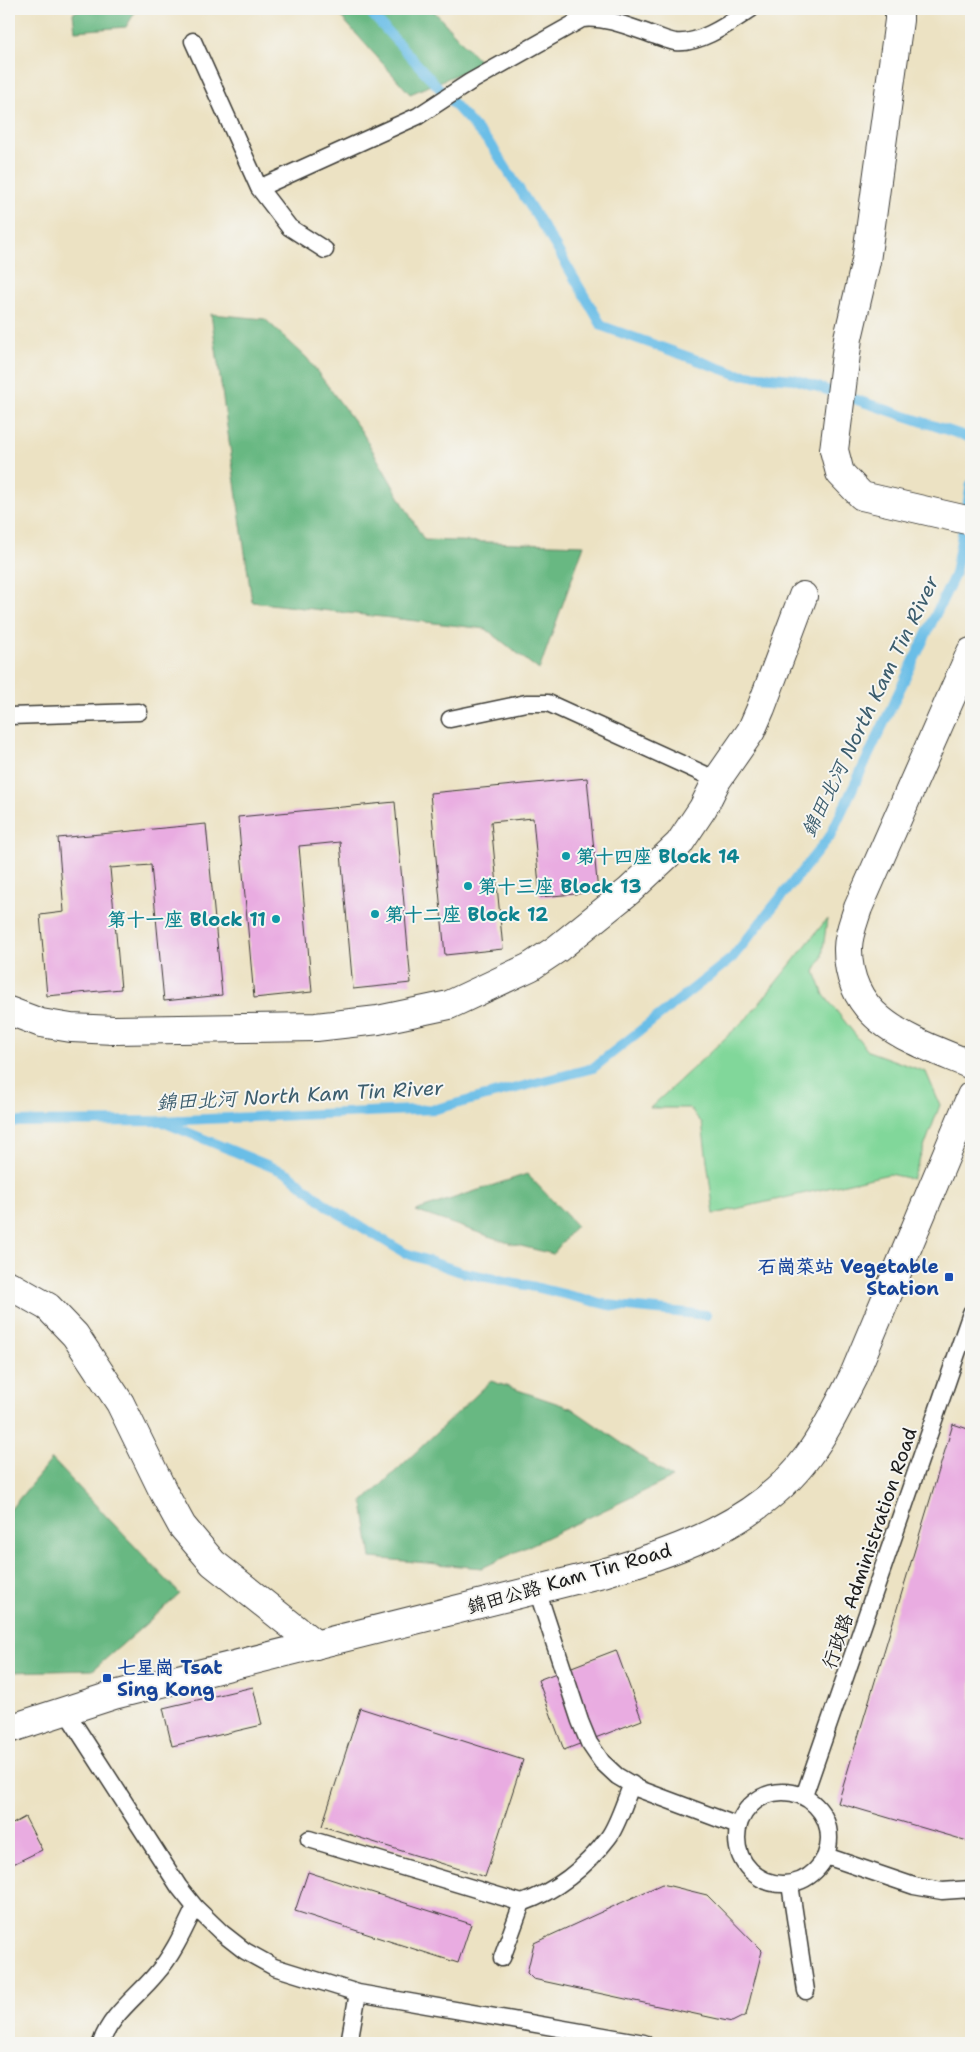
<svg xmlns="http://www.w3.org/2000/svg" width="980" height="2052" font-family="'Shantell Sans','LXGW WenKai TC',sans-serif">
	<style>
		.green { fill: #81d79a; stroke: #4e7a5b }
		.forest { fill: #68b882; stroke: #426a4f }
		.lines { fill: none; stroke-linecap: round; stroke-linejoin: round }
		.stream { stroke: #6bbee7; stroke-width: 10 }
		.building { fill: #e9ace1 }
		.service-casing { stroke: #3b3a35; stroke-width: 19 }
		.minor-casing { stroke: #3b3a35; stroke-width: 30 }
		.secondary-casing { stroke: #3b3a35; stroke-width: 30 }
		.service { stroke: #fff; stroke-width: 16 }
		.minor { stroke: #fff; stroke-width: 28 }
		.secondary { stroke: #fff; stroke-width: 28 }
		.culture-dot { fill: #0f9aa8; stroke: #f6f6f2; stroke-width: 2 }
		.transit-dot { fill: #1a4fb4; stroke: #f6f6f2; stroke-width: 2 }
		.labels { text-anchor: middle; stroke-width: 4; stroke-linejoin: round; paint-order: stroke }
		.culture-label { font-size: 19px; font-weight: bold; fill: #0d838f; stroke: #f6f6f2; text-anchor: start }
		.transit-label { font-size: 19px; font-weight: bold; fill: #164399; stroke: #f6f6f2; text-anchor: end }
		.street-label { font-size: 19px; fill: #1c1c1c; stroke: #f6f6f2 }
		.water-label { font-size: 20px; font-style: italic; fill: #3c5d6d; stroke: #f6f6f2 }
	</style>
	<rect width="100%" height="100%" fill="#f6f6f2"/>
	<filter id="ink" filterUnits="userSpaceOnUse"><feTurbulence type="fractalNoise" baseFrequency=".02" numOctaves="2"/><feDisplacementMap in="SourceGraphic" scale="10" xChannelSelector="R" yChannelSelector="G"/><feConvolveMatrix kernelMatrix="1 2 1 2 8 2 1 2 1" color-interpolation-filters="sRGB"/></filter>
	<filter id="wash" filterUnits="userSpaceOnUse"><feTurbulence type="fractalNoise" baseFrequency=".0096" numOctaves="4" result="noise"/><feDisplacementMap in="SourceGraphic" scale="20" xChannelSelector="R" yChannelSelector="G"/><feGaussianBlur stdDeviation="1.12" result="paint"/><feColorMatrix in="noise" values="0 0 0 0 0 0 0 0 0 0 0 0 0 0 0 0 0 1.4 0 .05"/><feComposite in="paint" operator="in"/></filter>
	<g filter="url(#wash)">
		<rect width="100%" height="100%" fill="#ece2c3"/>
		<!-- green -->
		<path class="green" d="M827,919L822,957L815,972L824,995L868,1051L926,1072L940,1105L912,1179L889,1174L714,1214L702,1123L689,1108H650L749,1016Z"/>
		<!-- forest -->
		<path class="forest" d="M82,9H137L126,27L75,31L73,13Z
			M334,9H432L482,64L410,94Z
			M211,314L265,319L307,358L362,432L424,540L584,545L539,670L486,629L252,602Z
			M527,1174L576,1225L553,1254L509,1243L415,1211Z
			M491,1381L571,1408L672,1478L482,1568L371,1558L363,1502Z
			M52,1459L180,1594L93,1670L9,1672V1511Z"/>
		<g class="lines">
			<!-- stream -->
			<path class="stream" d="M367,9L492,146L556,247L602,326L736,374L794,379L971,438
				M9,1122L160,1121L436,1109L593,1068L732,958L830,836L955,574L971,484
				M165,1123L289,1174L330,1208L405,1253L461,1272L535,1287L608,1305L706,1315"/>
		</g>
		<g id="blocks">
			<!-- building -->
			<path class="building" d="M587,778L598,892L540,897L533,818L491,822L503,949L445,955L430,793Z
				M395,802L411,983L353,989L340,842L320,844L299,846L312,992L254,998L238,817Z
				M206,824L222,995L164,1001L151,865L110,868L121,989L47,996L40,915L64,912L58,838Z
				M953,1424L971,1430V1842L838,1803Z
				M616,1650L642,1720L564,1750L538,1680Z
				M253,1687L262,1725L172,1746L163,1708Z
				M360,1708L523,1760L485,1877L322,1826Z
				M25,1817L42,1850L9,1866V1826Z
				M308,1872L471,1924L458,1963L295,1911Z
				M662,1884L707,1895L762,1951L746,2015L732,2022L533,1979L527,1973L534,1943Z"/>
		</g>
	</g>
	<g filter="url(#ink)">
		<use href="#blocks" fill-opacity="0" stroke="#3b3a35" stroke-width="1"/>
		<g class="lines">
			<!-- service casing -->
			<g class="service-casing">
				<path id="service" d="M193,41L259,188L289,227L325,250
					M259,188L418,116L470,82L582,19C607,16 632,28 656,36C662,38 669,41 675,42C700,45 731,22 751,9
					M9,716L139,712
					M450,719L526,703H548L717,780
					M537,1590L580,1721L589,1743L602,1762L617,1776L639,1789L738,1826
					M65,1710L179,1887L195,1907L222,1933L245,1951L274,1967L358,1993L644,2043
					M737 1838a46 46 0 1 1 92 0a46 46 0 1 1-92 0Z
					M804,1796L971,1313
					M309,1839L522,1903C556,1891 586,1867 608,1838C618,1825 625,1800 632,1784
					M826,1856L914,1886L942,1891L971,1889
					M790,1884L806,1991
					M502,1958L522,1903
					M101,2043C111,2014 137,1997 156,1974C173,1955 184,1930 195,1907
					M349,2043L358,1993"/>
			</g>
			<!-- minor casing -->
			<g class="minor-casing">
				<path id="minor" d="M899,9V20L866,261L848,338L834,450L840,473L862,496L971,521
					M971,652L858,908C854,921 848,935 848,948C847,1023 915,1041 971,1065
					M9,1011L41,1023L71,1028L114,1030L316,1027L378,1020L449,1005L530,967L557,949L629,891L679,844L703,808L717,780L751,731L761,708L803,596
					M9,1285L48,1307L75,1335L120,1403L165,1495L182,1526L213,1563L316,1645"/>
			</g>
			<!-- secondary casing -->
			<g class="secondary-casing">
				<path id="secondary" d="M9,1729L114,1695L603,1573C678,1551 759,1523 808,1456C826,1432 839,1404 853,1377L971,1096"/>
			</g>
			<!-- service -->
			<use href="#service" class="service"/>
			<!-- minor -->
			<use href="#minor" class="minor"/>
			<!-- secondary -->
			<use href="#secondary" class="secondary"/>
		</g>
	</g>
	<!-- markers -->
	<g class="culture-dot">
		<circle cx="566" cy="856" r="5"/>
		<circle cx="468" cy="886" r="5"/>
		<circle cx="375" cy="914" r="5"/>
		<circle cx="276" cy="919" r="5"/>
	</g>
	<g class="transit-dot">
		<rect x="944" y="1272" width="10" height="10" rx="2.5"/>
		<rect x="102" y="1673" width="10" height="10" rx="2.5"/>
	</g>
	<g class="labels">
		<!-- culture labels -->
		<g class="culture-label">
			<text x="576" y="863">第十四座 Block 14</text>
			<text x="478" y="893">第十三座 Block 13</text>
			<text x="385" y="921">第十二座 Block 12</text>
			<text x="266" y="926" text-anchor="end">第十一座 Block 11</text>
		</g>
		<!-- transit labels -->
		<g class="transit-label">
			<text x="939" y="1273">石崗菜站 Vegetable<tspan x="939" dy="22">Station</tspan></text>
			<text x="117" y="1674" text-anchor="start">七星崗 Tsat<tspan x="117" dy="22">Sing Kong</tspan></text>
		</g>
		<!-- street labels -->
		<g class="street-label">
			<text transform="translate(869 1548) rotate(-71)" y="7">行政路 Administration Road</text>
			<text transform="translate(569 1578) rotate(-16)" y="7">錦田公路 Kam Tin Road</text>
		</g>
		<!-- water labels -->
		<g class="water-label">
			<text transform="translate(870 706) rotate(-64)" y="7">錦田北河 North Kam Tin River</text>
			<text transform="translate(300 1095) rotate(-3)" y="7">錦田北河 North Kam Tin River</text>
		</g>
	</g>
	<!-- margin -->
	<rect width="980" height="2052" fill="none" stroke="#f6f6f2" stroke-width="30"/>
</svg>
